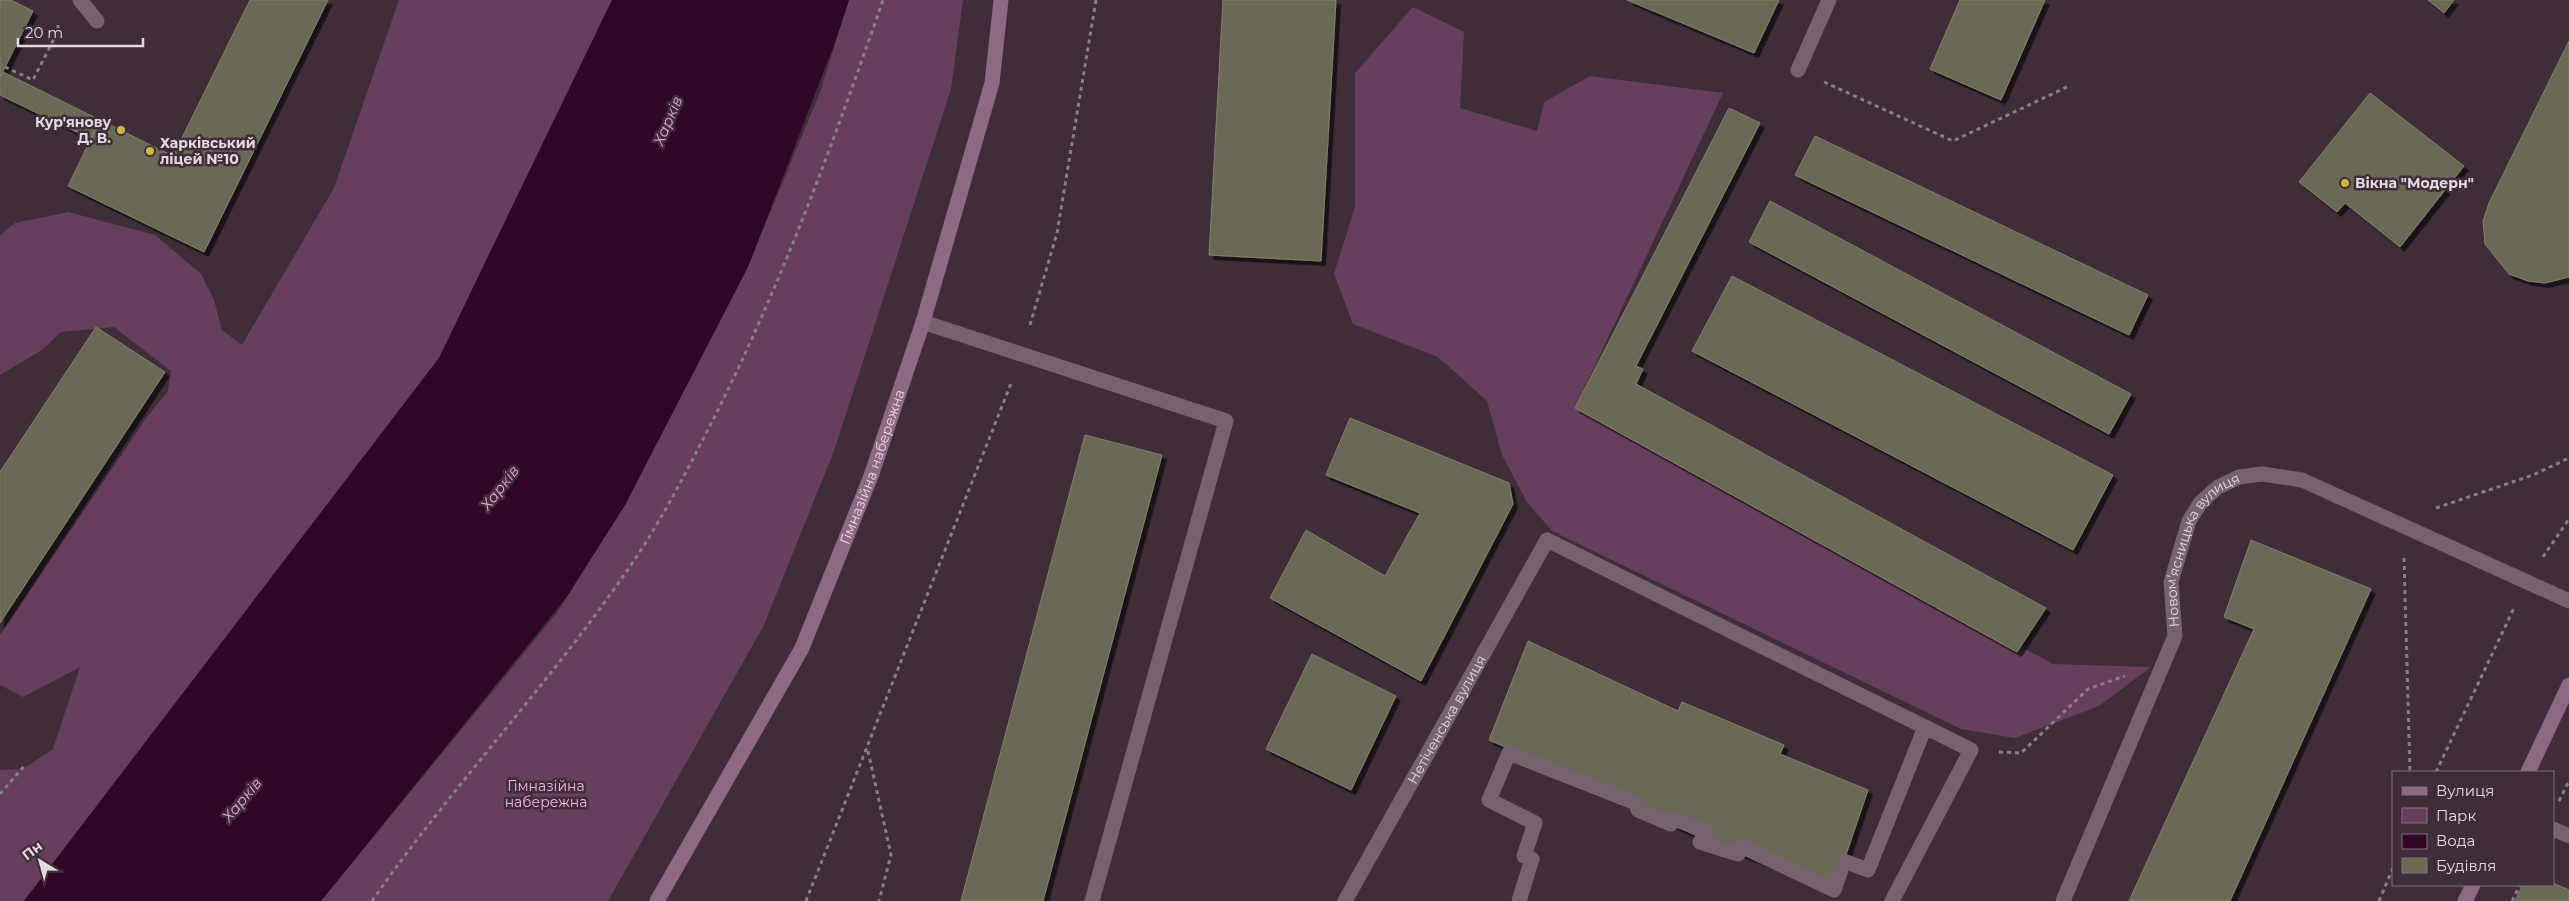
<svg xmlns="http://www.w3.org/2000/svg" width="2569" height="901" font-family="Montserrat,sans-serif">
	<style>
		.green { fill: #663f5c }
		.water { fill: #300627 }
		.building { fill: #6b6954; stroke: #83816b; filter: url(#shadow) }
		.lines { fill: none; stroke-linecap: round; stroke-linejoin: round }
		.path { stroke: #8c7e88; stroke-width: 3; stroke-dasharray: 4 4; stroke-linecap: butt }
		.lane { stroke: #766370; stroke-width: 15 }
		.street { stroke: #766370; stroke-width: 15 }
		.secondary { stroke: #8e6984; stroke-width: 15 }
		.poi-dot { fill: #c7bb3c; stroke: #3f2e3a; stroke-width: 2 }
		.labels { text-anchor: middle; stroke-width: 5; stroke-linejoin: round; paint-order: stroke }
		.poi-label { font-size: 14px; font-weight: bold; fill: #e5dae1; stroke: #3f2e3a; text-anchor: start }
		.street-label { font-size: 14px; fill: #e5dae1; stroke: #3f2e3a }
		.park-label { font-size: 14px; fill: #fcb0e7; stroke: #3f2e3a }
		.water-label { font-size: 15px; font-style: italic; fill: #eda2d8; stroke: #3f2e3a }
	</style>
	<defs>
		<filter id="shadow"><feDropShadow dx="4.5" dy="4.5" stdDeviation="0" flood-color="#0009"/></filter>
	</defs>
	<rect width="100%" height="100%" fill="#3f2e3a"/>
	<!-- green -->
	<path class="green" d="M399,0H612L439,358L24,901H0V770L23,769L53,749L80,667L23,697L0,685V635L147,417L168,391L171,371L114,327L61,332L42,350L0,375V235L15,223L68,212L155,235L201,274L214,300L222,330L242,345L334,188Z
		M849,0H963L951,89L834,451L764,625L608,901H321L556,614L625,505L751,259L820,92Z
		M1413,7L1464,32L1460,108L1537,131L1544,102L1590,76L1723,93L1575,408L2053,664L2151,667L2099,706L2015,738L1961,729L1552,531L1527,502L1502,455L1487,401L1438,357L1353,324L1334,274L1355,207V73Z"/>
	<!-- water -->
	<path class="water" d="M612,0H849L834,45L748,267L625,505L566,598L321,901H24L439,358Z"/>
	<!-- building -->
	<path class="building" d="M0,0H11L33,11L0,77Z
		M250,0H328L204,252L68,186L100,120L173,156Z
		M1223,0H1336L1321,261L1209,255Z
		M1627,0H1779L1754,53Z
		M1960,0H2045L2001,100L1930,69Z
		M2428,0H2454L2444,13Z
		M2569,41V277L2545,283L2528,281L2509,274L2485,244L2483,221L2489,203Z
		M3,72L100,120L91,139L0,95V77Z
		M2370,93L2464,166L2400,247L2345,203L2337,212L2299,182Z
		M1729,108L1760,123L1636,366L1643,369L1636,384L2046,608L2017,652L1575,408Z
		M1815,136L2148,295L2129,335L1795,175Z
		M1770,201L2131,394L2109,434L1749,242Z
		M1732,276L2113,475L2073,550L1692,351Z
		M96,327L165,372L0,623V472Z
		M1350,418L1509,483L1513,504L1421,681L1270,598L1306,530L1385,576L1420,513L1326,475Z
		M1085,435L1162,455L1043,901H961Z
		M2251,540L2371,589L2230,901H2129L2254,629L2224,617Z
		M1528,641L1678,711L1682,702L1784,745L1780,754L1868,790L1834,890L1704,839L1671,824L1640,804L1489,740Z
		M1312,654L1396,696L1351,790L1266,749Z
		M2553,883L2569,890V901H2515L2522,886L2553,885Z"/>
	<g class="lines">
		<!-- path -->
		<path class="path" d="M5,67L33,80L58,31V22
			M1824,82L1953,141L2069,86
			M1030,325L1057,233L1096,0
			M2436,508L2533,475L2569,458
			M2543,557L2569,519
			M2404,558L2410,772
			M868,751L891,855L879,901
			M1999,752L2021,753L2088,689L2125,676
			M2436,772L2514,608
			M0,794L25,765
			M2559,801L2569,781
			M372,901C457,779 561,672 643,547C670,504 693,459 716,414C783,280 834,141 883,0
			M806,901L1012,381
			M2379,901L2393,868
			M2512,901L2520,885"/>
		<!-- lane -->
		<path class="lane" d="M1798,70L1829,0
			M923,322L1226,421L1092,901
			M1547,540L1935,732"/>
		<!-- street -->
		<g class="street">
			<path d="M80,0L97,21"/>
			<path d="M2553,829L2569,836"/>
			<path id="s1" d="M1345,901L1547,540"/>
			<path d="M1519,901L1532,859L1524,856L1535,823L1489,800L1509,753L1636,803L1638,810L1671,824L1673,818L1707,832L1700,842L1738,854L1741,846L1834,890L1844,861L1868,870L1925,727L1971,750L1892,901"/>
			<path id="s2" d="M2063,901L2175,636L2171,582L2189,521L2201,502L2218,487L2239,477L2262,474L2302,480L2569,601"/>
		</g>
		<!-- secondary -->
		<g class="secondary">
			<path d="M2528,772L2569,685"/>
			<path id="s3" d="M657,901L802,648L871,476L923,322L992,83L1001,0"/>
			<path d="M2465,901L2473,885"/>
		</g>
	</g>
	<!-- markers -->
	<g class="poi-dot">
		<circle cx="121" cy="130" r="5"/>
		<circle cx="150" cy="151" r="5"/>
		<circle cx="2345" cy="183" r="5"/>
	</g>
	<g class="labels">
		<!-- poi labels -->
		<g class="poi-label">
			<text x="111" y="127" text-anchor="end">Кур'янову<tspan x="111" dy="16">Д. В.</tspan></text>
			<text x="160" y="148">Харківський<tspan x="160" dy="16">ліцей №10</tspan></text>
			<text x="2355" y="188">Вікна "Модерн"</text>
		</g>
		<!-- street labels -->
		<g class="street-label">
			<text dy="5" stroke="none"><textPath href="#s3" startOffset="486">Гімназійна набережна</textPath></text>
			<text dy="5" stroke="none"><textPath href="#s2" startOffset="385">Новом’ясницька вулиця</textPath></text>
			<text dy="5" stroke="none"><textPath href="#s1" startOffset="208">Нетіченська вулиця</textPath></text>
		</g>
		<!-- park labels -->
		<g class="park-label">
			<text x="546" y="791">Гімназійна<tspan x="546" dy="16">набережна</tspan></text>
		</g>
		<!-- water labels -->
		<g class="water-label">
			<text transform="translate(668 121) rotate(-67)" y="5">Харків</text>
			<text transform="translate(500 488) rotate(-52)" y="5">Харків</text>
			<text transform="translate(242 800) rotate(-50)" y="5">Харків</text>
		</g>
	</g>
	<!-- legend -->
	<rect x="2392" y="771" width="162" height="115" fill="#3f2e3a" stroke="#81737d"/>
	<rect x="2402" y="787" width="25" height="8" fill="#8e6984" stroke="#81737d"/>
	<text x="2436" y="796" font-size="15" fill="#e5dae1">Вулиця</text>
	<rect x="2402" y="808" width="25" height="15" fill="#663f5c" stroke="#81737d"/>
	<text x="2436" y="821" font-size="15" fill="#e5dae1">Парк</text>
	<rect x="2402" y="834" width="25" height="15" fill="#300627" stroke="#81737d"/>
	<text x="2436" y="846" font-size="15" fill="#e5dae1">Вода</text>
	<rect x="2402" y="858" width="25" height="15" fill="#6b6954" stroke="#81737d"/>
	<text x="2436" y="871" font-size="15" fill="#e5dae1">Будівля</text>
	<!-- north arrow -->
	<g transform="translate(40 861) rotate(323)" stroke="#3f2e3a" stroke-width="4" paint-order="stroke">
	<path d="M0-4L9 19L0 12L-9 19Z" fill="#e5dae1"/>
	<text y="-8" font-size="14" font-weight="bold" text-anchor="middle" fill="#e5dae1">Пн</text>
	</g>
	<!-- scale -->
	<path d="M18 38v8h125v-8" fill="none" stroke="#e5dae1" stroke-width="2.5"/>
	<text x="25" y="38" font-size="15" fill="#e5dae1" stroke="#3f2e3a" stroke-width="4" paint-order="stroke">20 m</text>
</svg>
